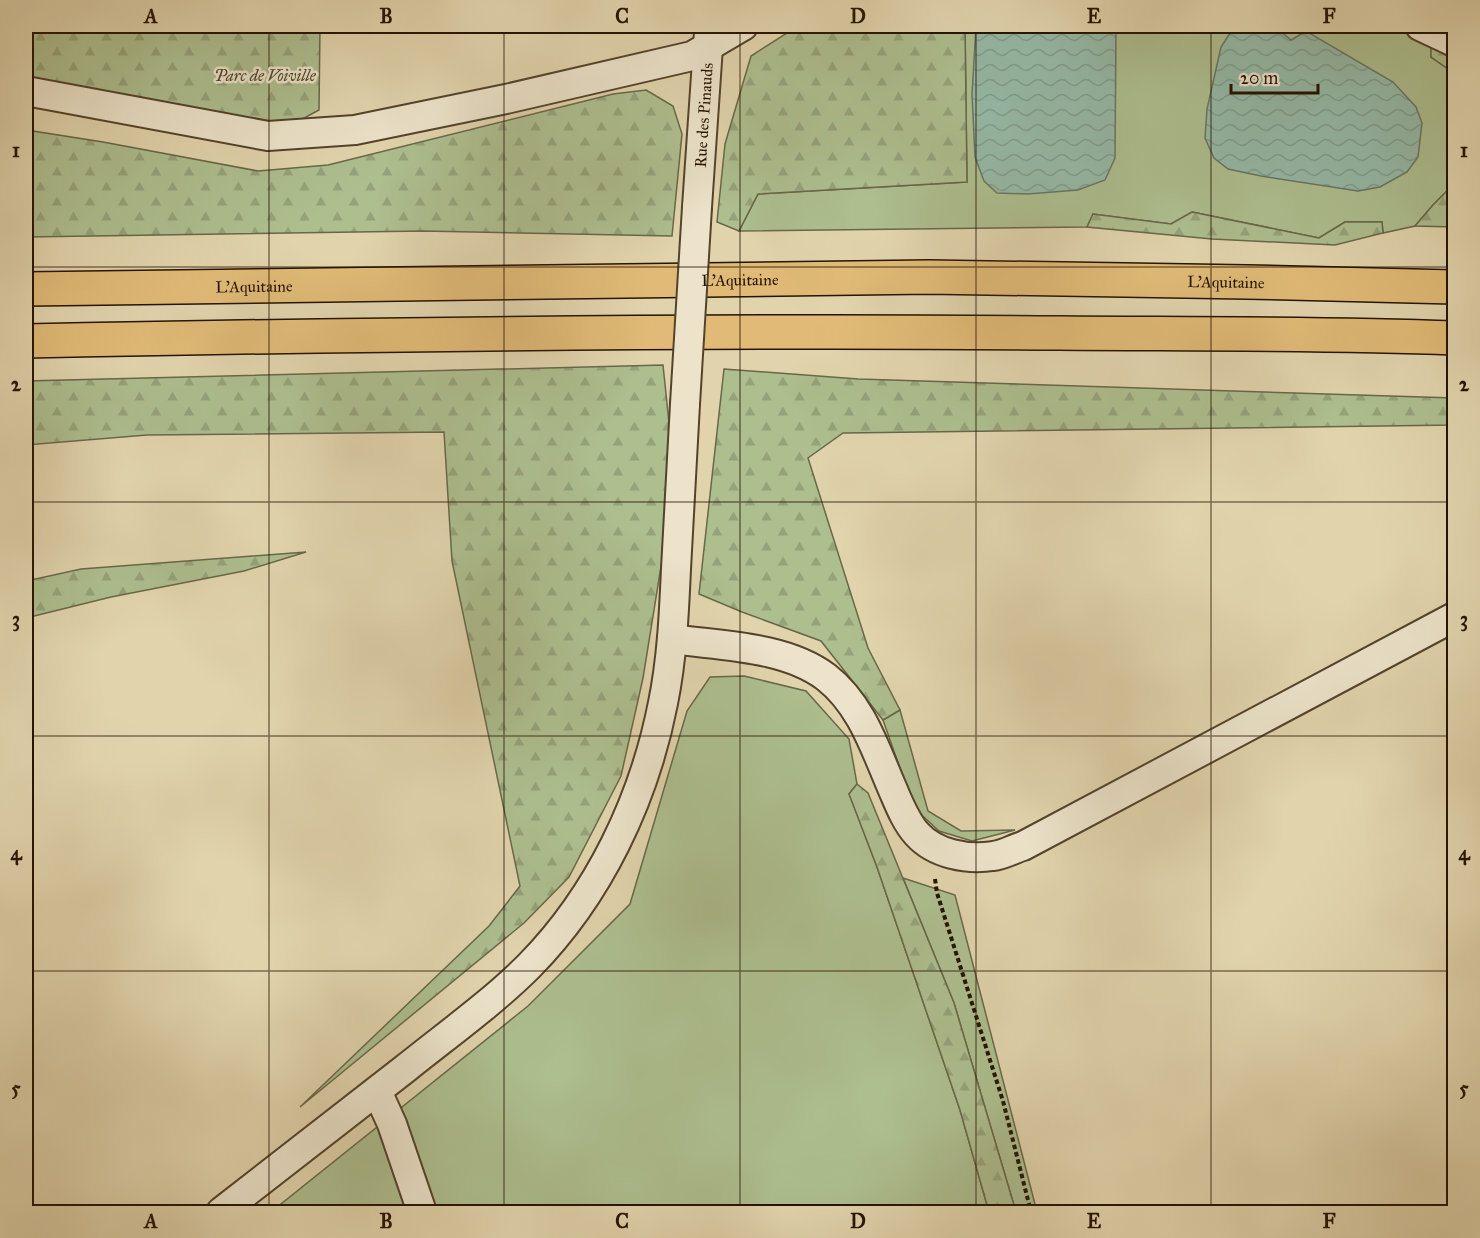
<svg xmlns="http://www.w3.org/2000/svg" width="1480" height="1238" font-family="'IM FELL Great Primer',serif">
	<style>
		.grass { fill: #adbe8f; stroke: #686848; stroke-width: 1.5 }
		.forest { fill: url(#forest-firs); stroke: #686848; stroke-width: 1.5 }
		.water { fill: url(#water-waves); stroke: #687664; stroke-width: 1.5 }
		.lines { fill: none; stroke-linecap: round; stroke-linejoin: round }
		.minor-casing { stroke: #53432b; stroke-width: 32 }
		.highway-casing { stroke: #241300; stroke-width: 36 }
		.path { stroke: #241300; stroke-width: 4; stroke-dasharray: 4.5 3; stroke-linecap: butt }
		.minor { stroke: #ece3ca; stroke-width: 28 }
		.highway { stroke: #e0ba76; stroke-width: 33 }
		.minor-bridge-casing { stroke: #53432b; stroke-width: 32; stroke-linecap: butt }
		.minor-bridge { stroke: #ece3ca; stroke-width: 28 }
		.grid { fill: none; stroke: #241300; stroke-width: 1.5; stroke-opacity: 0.55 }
		.labels { text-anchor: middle; stroke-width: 5; stroke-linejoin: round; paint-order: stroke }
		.park-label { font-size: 16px; font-style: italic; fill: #4d462b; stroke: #ece3ca }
		.street-label { font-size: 16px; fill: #241300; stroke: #ece3ca }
		.neatline { fill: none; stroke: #241300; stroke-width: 2 }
		.grid-label { font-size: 20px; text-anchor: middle; font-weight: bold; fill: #241300 }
	</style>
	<defs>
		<pattern id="forest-firs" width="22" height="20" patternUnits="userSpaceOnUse" patternTransform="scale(1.5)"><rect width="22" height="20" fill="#adbe8f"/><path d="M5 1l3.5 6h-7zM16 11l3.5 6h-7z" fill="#95a27a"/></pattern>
		<pattern id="water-waves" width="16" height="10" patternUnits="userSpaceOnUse" patternTransform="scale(1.5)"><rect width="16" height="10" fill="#95b8a6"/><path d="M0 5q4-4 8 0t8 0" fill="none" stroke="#809d8d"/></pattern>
	</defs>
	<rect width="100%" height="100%" fill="#e1d4ad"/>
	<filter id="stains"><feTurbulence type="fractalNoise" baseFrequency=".00333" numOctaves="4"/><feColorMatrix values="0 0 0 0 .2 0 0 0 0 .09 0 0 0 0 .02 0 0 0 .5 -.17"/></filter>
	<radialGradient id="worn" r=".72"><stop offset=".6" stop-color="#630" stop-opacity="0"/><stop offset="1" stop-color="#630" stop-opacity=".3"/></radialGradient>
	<!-- grass -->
	<path class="grass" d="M965,26H1391L1431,43V57L1454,73V184L1433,205L1415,226L1383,233L1382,222H1345L1319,238L1192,212L1171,224L1093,214L1087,227L739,231L758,194L967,182Z
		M744,676L806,691L849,739L857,784L849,794L877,867L960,1110L989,1212H271L528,1006L630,904L687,711L710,677Z
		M900,710L928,811L961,831L1015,830L972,841L939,831L914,808L883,720Z
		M903,878L955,895L1037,1212H1016L954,1003Z"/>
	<!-- forest -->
	<path class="forest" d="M26,26H320L319,110L295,123L264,125L26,78Z
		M798,26H965L967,182L758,194L739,231L717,222L725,144L751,56Z
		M1431,43L1454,53V73L1431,57Z
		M646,90L673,106L682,134L672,236L423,231L26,237V130L103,142L258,171L328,165L613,94Z
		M1454,184V227L1415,226L1433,205Z
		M1192,212L1319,238L1345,222H1382L1383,233L1335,245L1212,239L1087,227L1093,214L1171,224Z
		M663,365L675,480L643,678L621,776L569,877L524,923L300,1107L489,926L520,886L452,561L444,432L147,435L26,445V381Z
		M724,369L858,379L1454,398V425L843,433L808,458L868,648L900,710L883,720L821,641L742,612L699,594Z
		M306,552L244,571L111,597L26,618V581L81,569Z
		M857,784L868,793L954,1003L1016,1212H989L960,1110L877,867L849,794Z"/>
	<!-- water -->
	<path class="water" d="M976,26H1116L1115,158L1105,180L1078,190L1028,194L997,193L984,181L975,157L972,94Z
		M1238,26H1274L1291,40L1306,31L1393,82L1416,107L1422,123L1418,157L1407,172L1380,187L1358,191L1261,176L1228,169L1214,158L1205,138L1207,109L1221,47L1234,27Z"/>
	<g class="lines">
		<!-- minor casing -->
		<g class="minor-casing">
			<g id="minor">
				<path d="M1420,26L1454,42"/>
				<path d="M26,91L268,136L355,130L506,99L692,56L743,26"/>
				<path id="s1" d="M697,207L709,32"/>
				<path d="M672,639C721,646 785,646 826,677C862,705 875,749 893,790C899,804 906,822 917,834C935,854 967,860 993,856C1003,855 1013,849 1023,846L1454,617"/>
				<path d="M377,1091L392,1124L422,1212"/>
				<path d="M221,1212C283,1164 345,1116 406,1068C447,1035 492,1003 529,966C599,895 644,800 663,703C672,659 674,613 676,569C679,514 682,459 685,404"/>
			</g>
		</g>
		<!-- highway casing -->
		<g class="highway-casing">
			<g id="highway">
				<path id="s2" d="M26,289L929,277L1247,282L1454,287"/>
				<path d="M26,341C370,334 715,330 1060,333C1191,334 1323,333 1454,338"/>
			</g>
		</g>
		<!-- path -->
		<path class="path" d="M935,879L937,893L1003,1101L1031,1212"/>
		<!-- minor -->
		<use href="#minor" class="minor"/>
		<!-- highway -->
		<use href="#highway" class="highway"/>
		<!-- minor-bridge casing -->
		<g class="minor-bridge-casing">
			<path id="minor-bridge" d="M685,404L697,207"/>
		</g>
		<!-- minor-bridge -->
		<use href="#minor-bridge" class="minor-bridge"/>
	</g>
	<!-- grid -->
	<path class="grid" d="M269,26V1212M504,26V1212M740,26V1212M976,26V1212M1211,26V1212M26,267H1454M26,502H1454M26,736H1454M26,971H1454"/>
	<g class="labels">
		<!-- park labels -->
		<g class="park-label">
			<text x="265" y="81">Parc de Voiville</text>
		</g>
		<!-- street labels -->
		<g class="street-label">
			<text dy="6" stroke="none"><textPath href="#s1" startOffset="92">Rue des Pinauds</textPath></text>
			<text dy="6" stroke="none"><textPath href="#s2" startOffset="714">L'Aquitaine</textPath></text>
			<text dy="6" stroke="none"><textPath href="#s2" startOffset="1200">L'Aquitaine</textPath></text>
			<text dy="6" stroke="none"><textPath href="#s2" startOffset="228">L'Aquitaine</textPath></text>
		</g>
	</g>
	<!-- margin -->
	<rect width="1480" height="1238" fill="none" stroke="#e1d4ad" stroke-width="66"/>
	<!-- scale -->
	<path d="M1231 84v9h87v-9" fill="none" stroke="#241300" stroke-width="3"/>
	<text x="1240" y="84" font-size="18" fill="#241300" stroke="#ece3ca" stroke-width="4.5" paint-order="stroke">20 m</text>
	<rect x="33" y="33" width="1414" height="1172" class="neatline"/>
	<g class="grid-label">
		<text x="151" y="23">A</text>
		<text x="386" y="23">B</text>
		<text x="622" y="23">C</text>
		<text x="858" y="23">D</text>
		<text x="1094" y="23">E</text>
		<text x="1329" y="23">F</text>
		<text x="16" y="157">1</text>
		<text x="1464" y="157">1</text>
		<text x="16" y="391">2</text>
		<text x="1464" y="391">2</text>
		<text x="16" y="626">3</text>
		<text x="1464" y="626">3</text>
		<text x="16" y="860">4</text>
		<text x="1464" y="860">4</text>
		<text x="16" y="1095">5</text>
		<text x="1464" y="1095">5</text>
		<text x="151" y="1228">A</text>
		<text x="386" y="1228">B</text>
		<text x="622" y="1228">C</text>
		<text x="858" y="1228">D</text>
		<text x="1094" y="1228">E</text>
		<text x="1329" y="1228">F</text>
	</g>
	<rect width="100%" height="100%" filter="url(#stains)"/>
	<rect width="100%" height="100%" fill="url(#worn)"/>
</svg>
